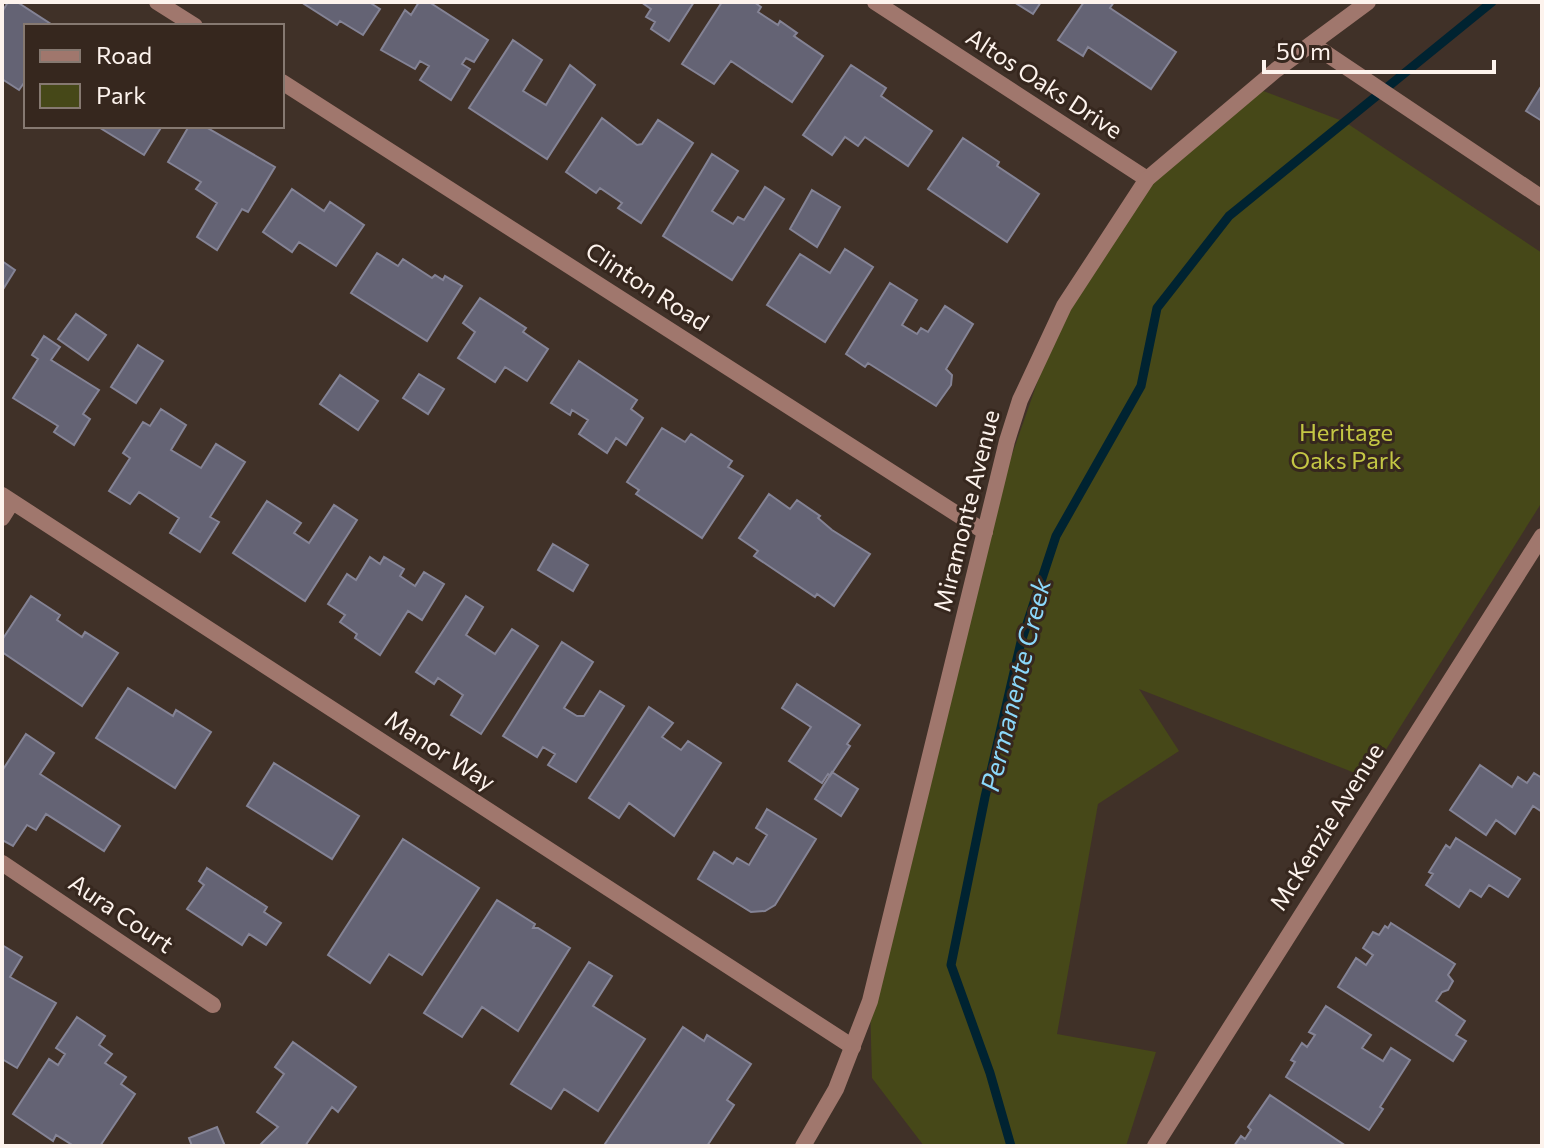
<svg xmlns="http://www.w3.org/2000/svg" width="1544" height="1148" font-family="Commissioner,sans-serif">
	<style>
		.green { fill: #464818 }
		.lines { fill: none; stroke-linecap: round; stroke-linejoin: round }
		.stream { stroke: #002331; stroke-width: 9 }
		.building { fill: #646374; stroke: #848395; stroke-width: 2 }
		.minor { stroke: #a0776d; stroke-width: 16 }
		.tertiary { stroke: #a0776d; stroke-width: 16 }
		.labels { text-anchor: middle; stroke-width: 6; stroke-linejoin: round; paint-order: stroke }
		.street-label { font-size: 24px; fill: #fdf3ed; stroke: #36271e }
		.park-label { font-size: 24px; fill: #c4c744; stroke: #36271e }
		.water-label { font-size: 26px; font-style: italic; fill: #8bd8fb; stroke: #36271e }
	</style>
	<rect width="100%" height="100%" fill="#403128"/>
	<!-- green -->
	<path class="green" d="M1258,89L1345,122L1542,253V502L1368,778L1139,689L1179,751L1098,804L1057,1034L1156,1052L1126,1146H924L872,1078L870,1001L985,532L1064,306L1147,179Z"/>
	<g class="lines">
		<!-- stream -->
		<path class="stream" d="M1011,1146L990,1073L951,965L985,797L1021,642L1056,536L1141,386L1157,308L1229,216L1492,2"/>
	</g>
	<!-- building -->
	<path class="building" d="M8,2H17L54,26H26V80L19,90L2,79V12Z
		M301,2H369L380,9L363,35L340,21L337,25Z
		M419,2H429L488,40L474,62L466,58L462,64L470,69L451,100L420,80L429,66L420,61L415,69L381,50L405,10L411,15Z
		M641,2H694L669,41L651,29L655,22L646,17L651,9Z
		M722,2H754L761,7L758,12L778,25L780,21L797,33L794,36L823,56L792,102L731,61L714,84L682,64Z
		M1014,2H1041L1033,14Z
		M1084,2H1114L1110,8L1176,52L1151,89L1088,47L1083,56L1058,40Z
		M513,40L542,60L523,91L546,105L570,65L595,85L547,159L469,108Z
		M851,65L886,88L881,96L932,131L908,166L865,137L858,146L845,137L832,155L803,135Z
		M1542,85V121L1526,111Z
		M602,118L637,145L642,144L658,120L693,143L641,223L618,208L622,203L600,188L596,193L566,172Z
		M97,126H162L144,155Z
		M189,126H204L275,167L248,212L242,209L217,250L197,237L217,203L196,189L201,182L168,162Z
		M963,138L999,162L997,166L1039,194L1007,242L928,189Z
		M712,154L738,171L712,211L733,224L738,217L744,220L765,187L784,199L732,280L663,236Z
		M292,189L324,211L330,202L364,225L336,266L299,242L292,252L263,232Z
		M812,190L840,207L817,247L790,229Z
		M845,249L873,267L825,342L767,305L800,254L830,273Z
		M377,253L398,266L403,259L432,278L435,275L443,280L445,276L462,286L427,341L351,293Z
		M2,261L15,270L2,291Z
		M890,283L917,300L902,325L917,334L921,328L928,332L945,306L973,324L946,369L952,375L951,385L936,406L868,363L865,367L846,354Z
		M480,298L526,328L523,332L548,349L527,381L505,367L495,382L458,358L475,332L463,323Z
		M76,314L106,335L88,360L58,339Z
		M44,336L60,347L51,360L99,390L83,414L90,419L74,445L54,432L58,426L13,398L38,359L32,355Z
		M138,345L163,361L136,403L111,387Z
		M579,361L637,400L631,409L643,418L626,445L616,438L607,453L579,434L588,420L572,410L570,415L551,403Z
		M419,374L444,389L428,414L403,398Z
		M340,375L378,401L358,430L320,404Z
		M161,409L186,425L171,450L201,468L216,444L245,462L210,517L219,522L200,552L170,533L179,518L139,492L130,504L109,491L130,458L123,453L143,422L150,426Z
		M662,428L685,442L691,434L732,461L728,467L743,476L702,538L636,494L639,490L627,482Z
		M769,494L790,509L797,500L820,516L818,518L832,530L870,554L834,606L817,594L815,597L754,556L758,551L739,538Z
		M267,501L301,523L294,533L309,543L334,505L357,520L305,601L233,553Z
		M553,544L588,565L573,591L538,570Z
		M370,557L380,564L384,557L404,569L400,576L415,586L424,572L444,584L422,620L408,611L380,655L355,638L357,634L340,622L345,615L328,604L347,574L356,580Z
		M31,596L60,615L57,620L82,637L85,632L118,653L82,706L2,652V640Z
		M466,596L483,607L466,635L495,654L512,629L538,646L481,734L451,715L463,695L438,678L434,684L416,672Z
		M562,642L593,662L564,708L577,716H584L600,691L624,706L576,782L548,765L555,754L543,747L537,757L503,736Z
		M797,684L860,725L847,744L850,746L830,776L828,774L822,783L789,761L811,727L782,708Z
		M128,688L173,716L176,710L211,732L175,788L96,738Z
		M649,707L673,723L662,737L681,750L688,741L721,763L674,836L629,803L619,818L589,798Z
		M26,734L54,753L40,774L120,826L104,851L46,814L36,830L27,825L13,846L2,840V771Z
		M274,763L359,816L332,859L247,806Z
		M1480,765L1512,787L1518,777L1527,783L1534,773L1542,778V812L1533,806L1515,834L1496,820L1486,835L1450,810Z
		M832,772L858,789L841,816L815,799Z
		M767,809L816,839L775,905L765,911L751,912L698,879L714,852L733,864L737,858L749,865L767,835L756,828Z
		M1456,838L1520,879L1508,897L1489,885L1481,897L1470,890L1459,907L1426,885L1433,874L1429,872L1446,845L1450,848Z
		M403,839L479,888L422,975L389,954L370,983L328,955Z
		M207,868L267,907L264,912L281,923L266,945L249,934L242,945L187,909L204,885L199,881Z
		M497,900L535,924L533,928H538L570,948L518,1031L482,1007L462,1037L424,1013Z
		M1391,923L1455,964L1448,975L1453,981L1448,990L1442,992L1436,1001L1465,1021L1456,1035L1466,1041L1453,1061L1338,987L1356,958L1366,965L1373,955L1363,948L1373,932L1379,935L1385,926L1388,928Z
		M2,945L22,957L10,977L56,1003L17,1068L2,1059Z
		M589,962L612,976L593,1006L645,1039L598,1111L564,1089L551,1109L511,1084Z
		M1326,1006L1371,1035L1362,1048L1383,1061L1391,1048L1410,1060L1380,1107L1383,1109L1369,1130L1286,1077L1295,1062L1291,1060L1302,1043L1307,1047L1315,1035L1309,1032Z
		M77,1017L105,1036L99,1045L112,1054L105,1063L126,1077L121,1084L135,1094L100,1146H74L56,1135L53,1141L13,1114L49,1059L58,1065L65,1054L56,1048Z
		M683,1027L704,1041L707,1035L751,1064L727,1100L734,1105L707,1146H608L605,1144Z
		M293,1042L356,1087L338,1112L332,1107L305,1146H259L278,1127L257,1112L284,1074L275,1067Z
		M1270,1095L1346,1146H1234L1241,1136L1245,1139L1251,1130L1248,1127Z
		M217,1127L225,1146H192L189,1138Z"/>
	<g class="lines">
		<!-- minor -->
		<path class="minor" d="M157,2L195,26
			M875,2L1147,179
			M1312,44L1542,198
			M282,82L985,532
			M2,495L853,1047
			M2,518L12,502
			M2,863L213,1005
			M1155,1146L1542,536"/>
		<!-- tertiary -->
		<path class="tertiary" d="M803,1146L836,1089L870,1001L1007,441L1020,400L1064,306L1147,179L1276,70L1368,2"/>
	</g>
	<g class="labels">
		<!-- street labels -->
		<g class="street-label">
			<text transform="translate(1044 84) rotate(33)" y="8">Altos Oaks Drive</text>
			<text transform="translate(647 287) rotate(33)" y="8">Clinton Road</text>
			<text transform="translate(967 511) rotate(-76)" y="8">Miramonte Avenue</text>
			<text transform="translate(440 751) rotate(33)" y="8">Manor Way</text>
			<text transform="translate(1327 827) rotate(-58)" y="8">McKenzie Avenue</text>
			<text transform="translate(121 914) rotate(34)" y="8">Aura Court</text>
		</g>
		<!-- park labels -->
		<g class="park-label">
			<text x="1346" y="441">Heritage<tspan x="1346" dy="28">Oaks Park</tspan></text>
		</g>
		<!-- water labels -->
		<g class="water-label">
			<text transform="translate(1016 685) rotate(-76)" y="9">Permanente Creek</text>
		</g>
	</g>
	<!-- border -->
	<rect width="1544" height="1148" fill="none" stroke="#fdf3ed" stroke-width="8"/>
	<!-- legend -->
	<rect x="24" y="24" width="260" height="104" fill="#36271e" stroke="#867971" stroke-width="2"/>
	<rect x="40" y="50" width="40" height="12" fill="#a0776d" stroke="#867971" stroke-width="2"/>
	<text x="96" y="64" font-size="24" fill="#fdf3ed">Road</text>
	<rect x="40" y="84" width="40" height="24" fill="#464818" stroke="#867971" stroke-width="2"/>
	<text x="96" y="104" font-size="24" fill="#fdf3ed">Park</text>
	<!-- scale -->
	<path d="M1264 60v12h230v-12" fill="none" stroke="#fdf3ed" stroke-width="4"/>
	<text x="1276" y="60" font-size="24" fill="#fdf3ed" stroke="#36271e" stroke-width="6" paint-order="stroke">50 m</text>
</svg>
